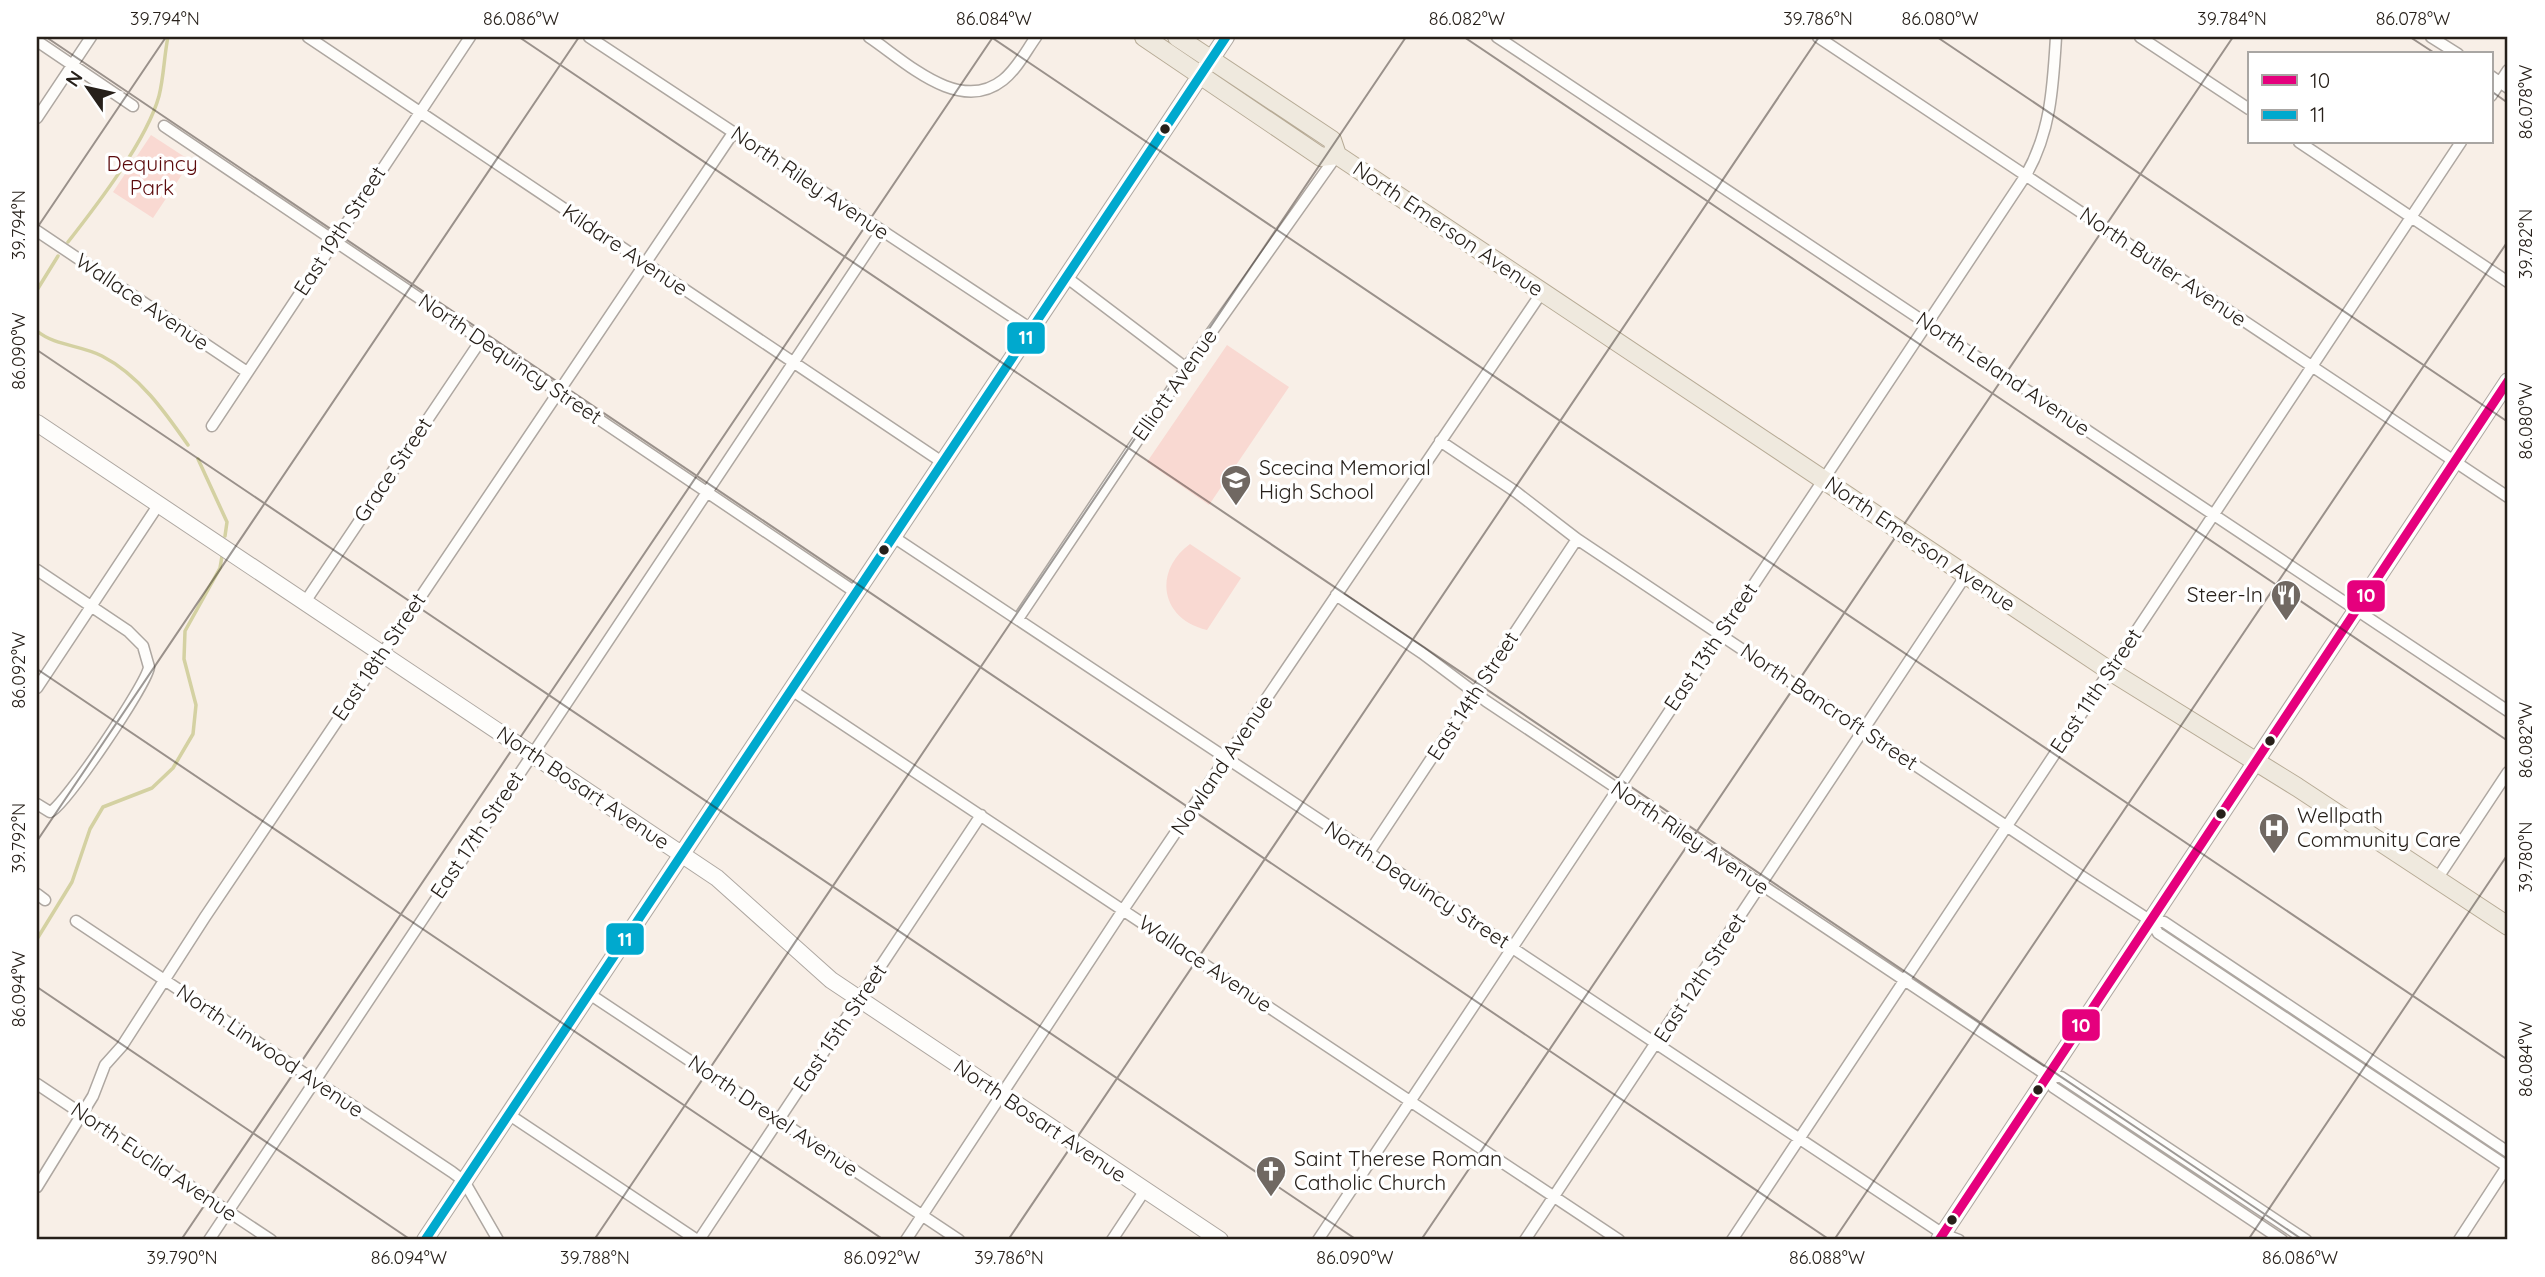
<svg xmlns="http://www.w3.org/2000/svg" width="2545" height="1277" font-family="Quicksand,sans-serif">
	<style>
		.park { fill: #f9d9d2 }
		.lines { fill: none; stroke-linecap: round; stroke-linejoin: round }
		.stream { stroke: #d4d1a2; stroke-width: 3.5 }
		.street-casing { stroke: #aea7a1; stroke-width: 13 }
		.secondary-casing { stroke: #aea7a1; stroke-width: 18 }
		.primary-casing { stroke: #b7ab96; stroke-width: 20 }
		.street { stroke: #fefdfb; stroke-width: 10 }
		.secondary { stroke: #fefdfb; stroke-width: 16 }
		.primary { stroke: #efe9de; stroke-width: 18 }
		.bus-1-casing { stroke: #fff; stroke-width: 14 }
		.bus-2-casing { stroke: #fff; stroke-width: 14 }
		.bus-1 { stroke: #e5007d; stroke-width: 9 }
		.bus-2 { stroke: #00a9ce; stroke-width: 9 }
		.ticks { fill: none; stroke: #27201a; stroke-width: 2; stroke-opacity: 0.45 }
		.bus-dot { fill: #27201a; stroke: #fff; stroke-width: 2.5 }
		.labels { text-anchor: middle; stroke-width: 7; stroke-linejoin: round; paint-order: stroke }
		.park-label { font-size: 21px; fill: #5c0b0d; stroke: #fff }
		.street-label { font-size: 21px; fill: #27201a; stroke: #fff }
		.poi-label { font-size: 21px; fill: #27201a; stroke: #fff; text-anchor: start }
		.line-badge { stroke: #fff; stroke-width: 2.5 }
		.badge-label { font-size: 19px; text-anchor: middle; font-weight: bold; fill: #fff }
		.neatline { fill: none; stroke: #27201a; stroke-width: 2.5 }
		.ticks-label { font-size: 18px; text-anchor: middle; fill: #27201a }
	</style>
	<rect width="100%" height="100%" fill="#f8efe7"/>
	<!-- park -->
	<path class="park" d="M151,135L191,161L153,218L113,192Z
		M1227,345L1289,387L1209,505L1147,462Z
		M1190,544L1241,578L1207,630C1160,619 1153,571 1190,544Z"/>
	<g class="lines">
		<!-- stream -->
		<path class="stream" d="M68,242C97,205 147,140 159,96C164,76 164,56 168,37
			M37,290L58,256
			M37,331C55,346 81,345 102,356C139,375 165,412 188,445
			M198,459L227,522L225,536
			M37,939L72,882L90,829L103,807L152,788L173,768L193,734L196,705L184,659L185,631L220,568L222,556"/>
		<!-- street casing -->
		<g class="street-casing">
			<path id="street" d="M308,37L942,462
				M589,37L1031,329
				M869,37C905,61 959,115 1003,80C1017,69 1026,51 1036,37
				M1497,37L2508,711
				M1818,37L2508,497
				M2140,37L2249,109
				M2431,37L2458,54
				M37,41L133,106
				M2491,76L2508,88
				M2491,96L2508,70
				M37,118L91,37
				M164,126L855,592
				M2299,142L2508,282
				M37,231L247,372
				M1066,277L1186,368
				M212,426L470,37
				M1440,441L1516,492L1577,539L2078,874L2151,921L2164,922L2508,1152
				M892,536L1943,1234L1959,1240
				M37,570L128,631L143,646L149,667C147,684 64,807 50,812L37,804
				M1336,595L1422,653L1486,701L2048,1076L2053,1087L2282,1240
				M305,602L481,340
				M1018,619L1186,368L1337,155
				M37,688L159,504
				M790,689L1619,1240
				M1368,854L1577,539
				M2437,879L2508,772
				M37,894L45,900
				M76,921L452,1172L464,1181L498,1240
				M2151,921L2158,933L2508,1167
				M588,993L959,1240
				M2048,1076L2061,1077L2306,1240
				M37,1084L271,1240
				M508,1114L697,1240
				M37,1187L93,1096L105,1065L122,1046L205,917L733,133
				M209,1240L881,231
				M699,1240L981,815
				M906,1240L1123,910L1542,292
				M1112,1240L1145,1190
				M1318,1240L2026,175C2051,131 2053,86 2056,37
				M1525,1240L1966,575
				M1732,1240L2461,142
				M2459,1240L2508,1165"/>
		</g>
		<!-- secondary casing -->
		<g class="secondary-casing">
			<path id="secondary" d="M37,423L717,878L831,980L1220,1240
				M425,1240L1226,37
				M1939,1240L2508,381"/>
		</g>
		<!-- primary casing -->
		<g class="primary-casing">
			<path id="primary" d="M1144,37L1321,157L1337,155L2110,671L2297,787L2508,926
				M1177,37L1332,140L1337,155"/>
		</g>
		<!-- street -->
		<use href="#street" class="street"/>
		<!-- secondary -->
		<use href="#secondary" class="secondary"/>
		<!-- primary -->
		<use href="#primary" class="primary"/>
		<!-- bus-1 casing -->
		<g class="bus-1-casing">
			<path id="bus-1" d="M1939,1240L2508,381"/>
		</g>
		<!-- bus-2 casing -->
		<g class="bus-2-casing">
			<path id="bus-2" d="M425,1240L1226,37"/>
		</g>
		<!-- bus-1 -->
		<use href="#bus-1" class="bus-1"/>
		<!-- bus-2 -->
		<use href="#bus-2" class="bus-2"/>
	</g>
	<!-- ticks -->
	<path class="ticks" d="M46,37L1830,1240M519,37L2303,1240M991,37L2508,1060M1464,37L2508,741M1937,37L2508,422M2410,37L2436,54M2491,91L2508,103M37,228L166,37M37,350L1357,1240M37,669L884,1240M37,841L579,37M37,987L411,1240M181,1240L993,37M594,1240L1406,37M1008,1240L1819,37M1421,1240L2233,37M1834,1240L2508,241M2248,1240L2508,854"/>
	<!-- icons -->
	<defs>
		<g id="school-pin" transform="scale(1.575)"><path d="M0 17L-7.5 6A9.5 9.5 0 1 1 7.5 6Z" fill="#706862" stroke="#fff"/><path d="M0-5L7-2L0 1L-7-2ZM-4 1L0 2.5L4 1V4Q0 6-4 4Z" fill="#fff"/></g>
		<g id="restaurant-pin" transform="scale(1.575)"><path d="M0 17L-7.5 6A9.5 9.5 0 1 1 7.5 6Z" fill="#706862" stroke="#fff"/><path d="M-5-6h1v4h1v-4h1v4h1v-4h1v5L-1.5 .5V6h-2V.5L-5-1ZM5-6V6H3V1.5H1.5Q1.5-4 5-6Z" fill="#fff"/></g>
		<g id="hospital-pin" transform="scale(1.575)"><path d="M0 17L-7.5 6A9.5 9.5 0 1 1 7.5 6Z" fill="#706862" stroke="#fff"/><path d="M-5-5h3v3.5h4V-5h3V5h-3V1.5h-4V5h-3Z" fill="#fff"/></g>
		<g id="church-pin" transform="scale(1.575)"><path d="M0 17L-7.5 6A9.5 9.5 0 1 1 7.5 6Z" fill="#706862" stroke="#fff"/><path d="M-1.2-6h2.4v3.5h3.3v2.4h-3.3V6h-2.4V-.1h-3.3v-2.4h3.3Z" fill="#fff"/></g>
	</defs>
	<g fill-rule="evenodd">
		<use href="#school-pin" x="1236" y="480"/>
		<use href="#restaurant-pin" x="2286" y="595"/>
		<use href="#hospital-pin" x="2274" y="828"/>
		<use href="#church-pin" x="1271" y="1171"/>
	</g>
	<!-- markers -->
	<g class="bus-dot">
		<circle cx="1165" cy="129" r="6"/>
		<circle cx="884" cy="550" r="6"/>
		<circle cx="2270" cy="741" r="6"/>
		<circle cx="2221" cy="814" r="6"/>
		<circle cx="2038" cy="1090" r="6"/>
		<circle cx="1952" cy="1220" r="6"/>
	</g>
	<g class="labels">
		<!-- park labels -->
		<g class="park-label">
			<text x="152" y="171">Dequincy<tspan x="152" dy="24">Park</tspan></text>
		</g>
		<!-- street labels -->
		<g class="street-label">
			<text transform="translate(810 183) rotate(34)" y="7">North Riley Avenue</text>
			<text transform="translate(1448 229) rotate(34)" y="7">North Emerson Avenue</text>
			<text transform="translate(340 231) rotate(-57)" y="7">East 19th Street</text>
			<text transform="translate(625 250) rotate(34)" y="7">Kildare Avenue</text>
			<text transform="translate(2163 267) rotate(34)" y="7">North Butler Avenue</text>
			<text transform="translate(142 302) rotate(34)" y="7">Wallace Avenue</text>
			<text transform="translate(510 359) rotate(34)" y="7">North Dequincy Street</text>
			<text transform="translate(2003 374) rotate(34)" y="7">North Leland Avenue</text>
			<text transform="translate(1175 385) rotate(-55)" y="7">Elliott Avenue</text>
			<text transform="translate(393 470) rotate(-56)" y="7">Grace Street</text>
			<text transform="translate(1920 544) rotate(34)" y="7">North Emerson Avenue</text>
			<text transform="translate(1711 647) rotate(-56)" y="7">East 13th Street</text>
			<text transform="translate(379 657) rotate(-56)" y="7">East 18th Street</text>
			<text transform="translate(2096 691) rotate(-56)" y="7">East 11th Street</text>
			<text transform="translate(1473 696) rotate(-57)" y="7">East 14th Street</text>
			<text transform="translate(1829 707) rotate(34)" y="7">North Bancroft Street</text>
			<text transform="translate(1222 765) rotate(-56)" y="7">Nowland Avenue</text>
			<text transform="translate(583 788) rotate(34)" y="7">North Bosart Avenue</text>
			<text transform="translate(477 835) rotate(-56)" y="7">East 17th Street</text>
			<text transform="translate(1690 838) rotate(34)" y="7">North Riley Avenue</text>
			<text transform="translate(1417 885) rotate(33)" y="7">North Dequincy Street</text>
			<text transform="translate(1205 964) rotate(34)" y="7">Wallace Avenue</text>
			<text transform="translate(1700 978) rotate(-57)" y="7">East 12th Street</text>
			<text transform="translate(840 1028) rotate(-56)" y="7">East 15th Street</text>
			<text transform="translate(270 1051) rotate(34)" y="7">North Linwood Avenue</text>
			<text transform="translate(773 1116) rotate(34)" y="7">North Drexel Avenue</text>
			<text transform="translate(1040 1121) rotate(34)" y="7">North Bosart Avenue</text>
			<text transform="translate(154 1162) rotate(34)" y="7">North Euclid Avenue</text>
		</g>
		<!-- poi labels -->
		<g class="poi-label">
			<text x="1259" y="475">Scecina Memorial<tspan x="1259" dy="24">High School</tspan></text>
			<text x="2263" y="602" text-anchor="end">Steer-In</text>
			<text x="2297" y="823">Wellpath<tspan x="2297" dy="24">Community Care</tspan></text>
			<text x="1294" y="1166">Saint Therese Roman<tspan x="1294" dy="24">Catholic Church</tspan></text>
		</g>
	</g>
	<g class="line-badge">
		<rect x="1006" y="321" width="40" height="34" rx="7" fill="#00a9ce"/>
		<rect x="2346" y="579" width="40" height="34" rx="7" fill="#e5007d"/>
		<rect x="605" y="922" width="40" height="34" rx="7" fill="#00a9ce"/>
		<rect x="2061" y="1008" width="40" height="34" rx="7" fill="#e5007d"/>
	</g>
	<g class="badge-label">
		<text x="1026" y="344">11</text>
		<text x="2366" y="602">10</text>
		<text x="625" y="946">11</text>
		<text x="2081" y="1032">10</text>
	</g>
	<!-- border -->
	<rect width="2545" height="1277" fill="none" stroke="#ffffff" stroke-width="77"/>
	<!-- legend -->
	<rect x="2248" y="52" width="245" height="91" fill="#ffffff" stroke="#a9a6a3" stroke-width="2"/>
	<rect x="2262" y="75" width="35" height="10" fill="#e5007d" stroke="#a9a6a3" stroke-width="2"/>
	<text x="2310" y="88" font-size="21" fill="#27201a">10</text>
	<rect x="2262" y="110" width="35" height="10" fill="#00a9ce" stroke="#a9a6a3" stroke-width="2"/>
	<text x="2310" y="122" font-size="21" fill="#27201a">11</text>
	<!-- north arrow -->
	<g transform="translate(88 88) rotate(304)" stroke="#ffffff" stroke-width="5" paint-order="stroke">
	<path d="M0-5L12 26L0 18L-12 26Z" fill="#27201a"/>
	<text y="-10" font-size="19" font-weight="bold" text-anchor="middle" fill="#27201a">N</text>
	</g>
	<rect x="38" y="38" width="2468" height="1200" class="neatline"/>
	<g class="ticks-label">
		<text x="165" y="25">39.794°N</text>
		<text x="521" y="25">86.086°W</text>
		<text x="994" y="25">86.084°W</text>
		<text x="1467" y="25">86.082°W</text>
		<text x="1818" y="25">39.786°N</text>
		<text x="1940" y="25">86.080°W</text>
		<text x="2232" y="25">39.784°N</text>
		<text x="2413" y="25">86.078°W</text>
		<text transform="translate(2526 102) rotate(-90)" y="6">86.078°W</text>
		<text transform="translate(19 225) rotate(-90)" y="6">39.794°N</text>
		<text transform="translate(2526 244) rotate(-90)" y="6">39.782°N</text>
		<text transform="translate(19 351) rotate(-90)" y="6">86.090°W</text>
		<text transform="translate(2526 421) rotate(-90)" y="6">86.080°W</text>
		<text transform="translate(19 670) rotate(-90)" y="6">86.092°W</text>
		<text transform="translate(2526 740) rotate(-90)" y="6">86.082°W</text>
		<text transform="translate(19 838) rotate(-90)" y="6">39.792°N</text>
		<text transform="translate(2526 857) rotate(-90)" y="6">39.780°N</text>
		<text transform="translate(19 989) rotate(-90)" y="6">86.094°W</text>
		<text transform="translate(2526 1059) rotate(-90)" y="6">86.084°W</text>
		<text x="182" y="1264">39.790°N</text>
		<text x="409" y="1264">86.094°W</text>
		<text x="595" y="1264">39.788°N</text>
		<text x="882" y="1264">86.092°W</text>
		<text x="1009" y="1264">39.786°N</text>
		<text x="1355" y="1264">86.090°W</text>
		<text x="1827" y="1264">86.088°W</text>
		<text x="2300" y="1264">86.086°W</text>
	</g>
</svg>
